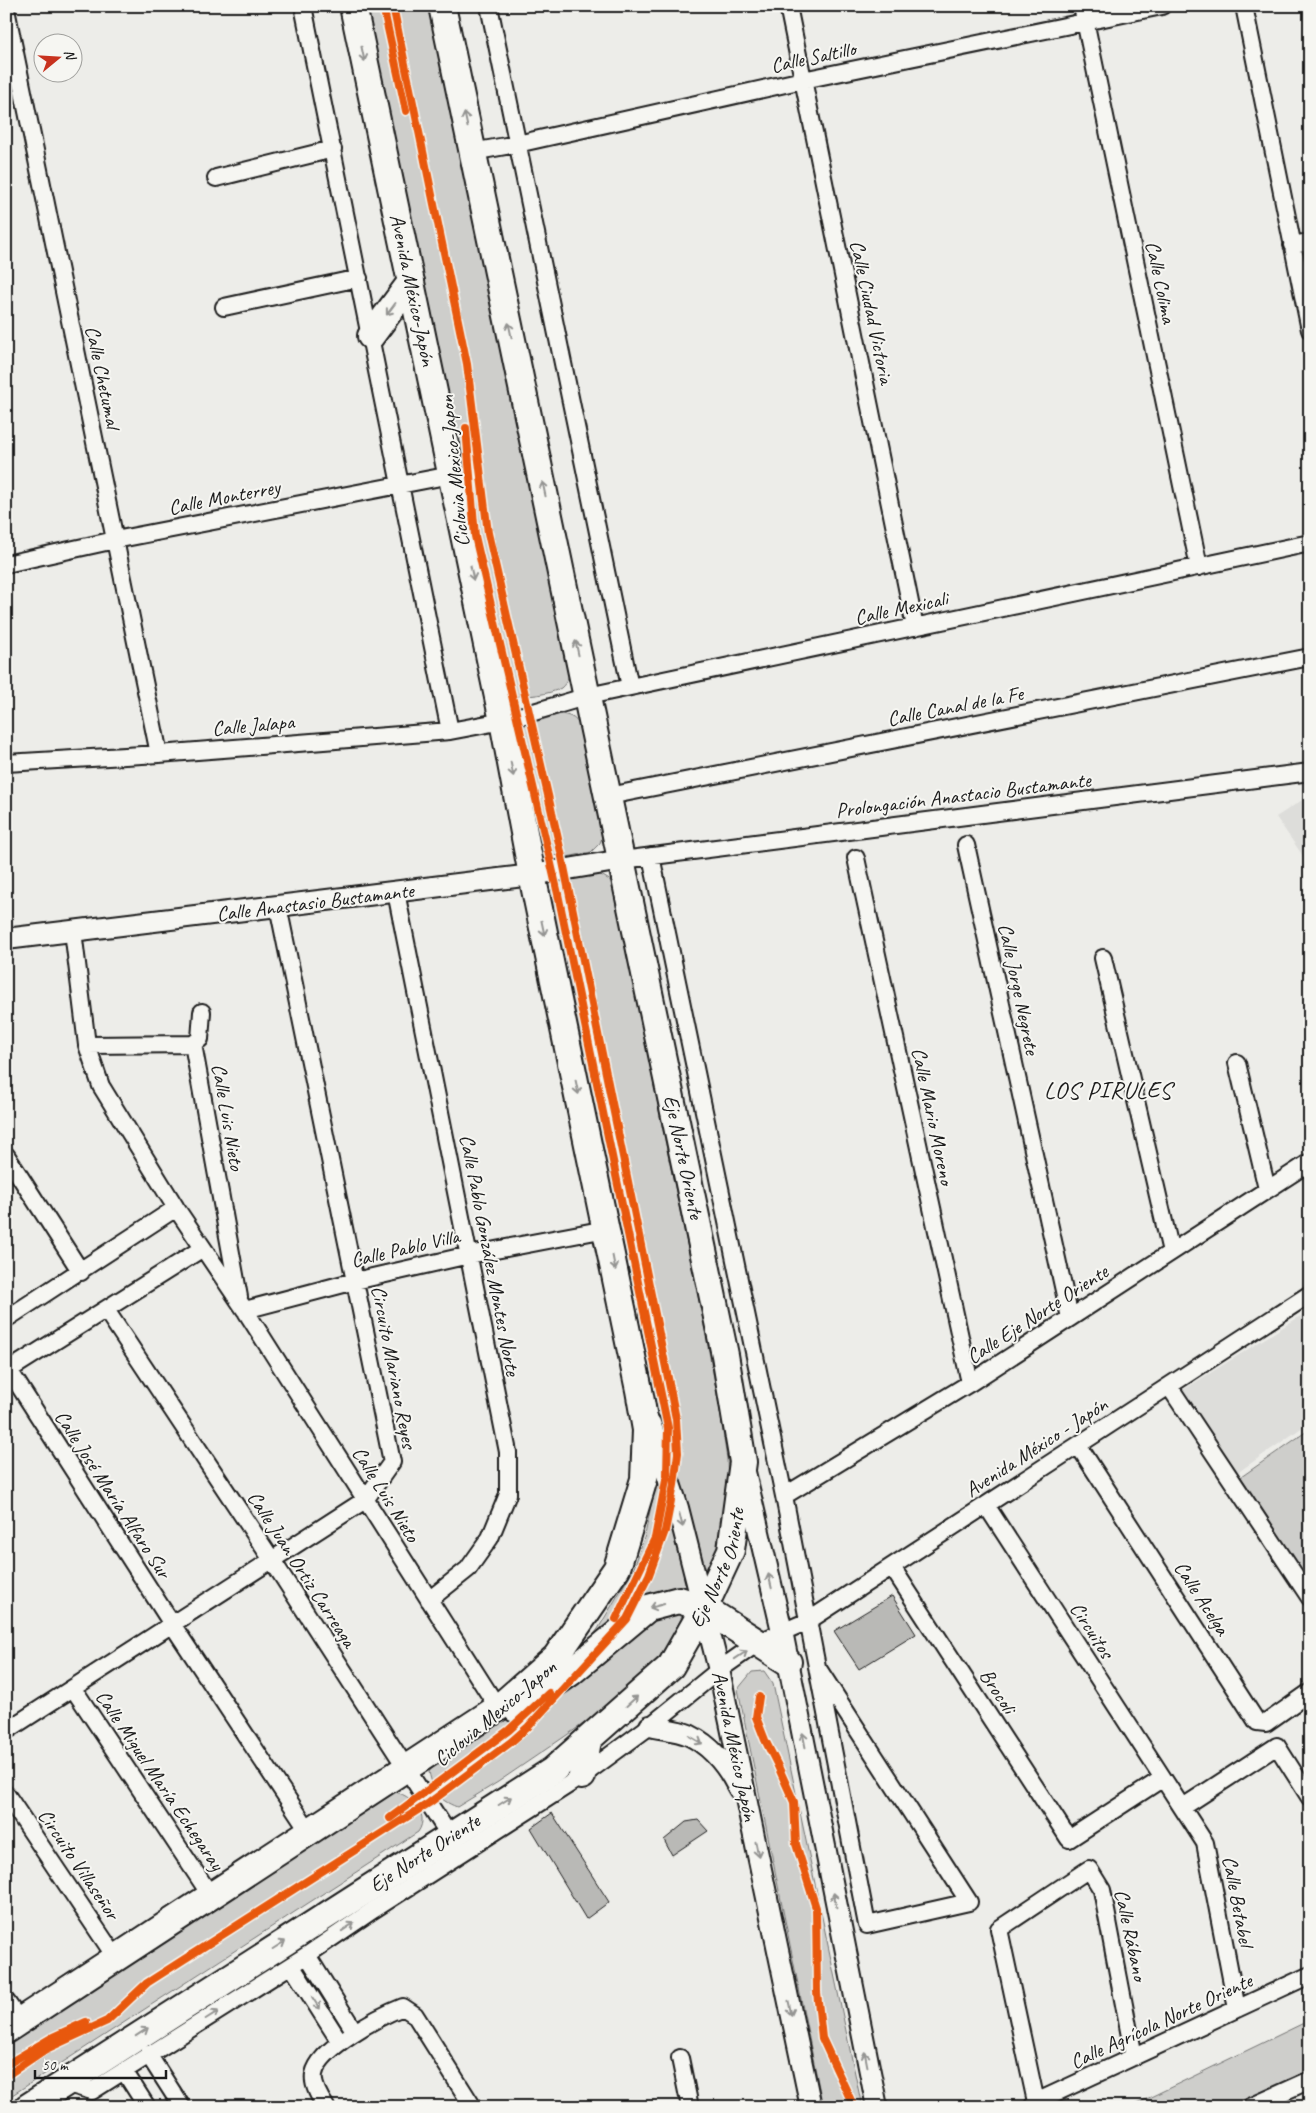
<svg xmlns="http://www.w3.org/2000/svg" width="1316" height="2113" font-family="Caveat,sans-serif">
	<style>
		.built { fill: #ddddda }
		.green { fill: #cececb; stroke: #757574 }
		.building { fill: #b9b9b6; stroke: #1c1c1c }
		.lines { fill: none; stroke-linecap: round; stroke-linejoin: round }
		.minor-casing { stroke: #1c1c1c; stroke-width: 20 }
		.tertiary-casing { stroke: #1c1c1c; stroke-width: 24 }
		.primary-casing { stroke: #1c1c1c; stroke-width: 30 }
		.minor { stroke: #f6f6f2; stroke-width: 16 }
		.tertiary { stroke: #f6f6f2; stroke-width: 20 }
		.primary { stroke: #f6f6f2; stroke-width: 26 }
		.cycleway-casing { stroke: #f6f6f2; stroke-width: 11 }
		.cycleway { stroke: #e8590c; stroke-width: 8 }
		.oneway { stroke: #949492 }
		.labels { text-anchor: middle; stroke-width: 4; stroke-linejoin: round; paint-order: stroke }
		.street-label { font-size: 21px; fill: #1c1c1c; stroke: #f6f6f2 }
		.quarter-label { font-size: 24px; letter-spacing: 1px; fill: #1c1c1c; stroke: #f6f6f2 }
	</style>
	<rect width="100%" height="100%" fill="#edede9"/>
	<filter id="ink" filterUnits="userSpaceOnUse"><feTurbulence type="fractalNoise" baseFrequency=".02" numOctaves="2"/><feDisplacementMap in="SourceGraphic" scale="10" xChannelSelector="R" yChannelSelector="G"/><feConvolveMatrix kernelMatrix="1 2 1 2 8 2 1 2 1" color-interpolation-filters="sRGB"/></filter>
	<g filter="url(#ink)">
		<!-- built -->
		<path class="built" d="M1310,795V866L1276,817Z
			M1310,1310V1422L1237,1473L1180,1392Z"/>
		<!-- green -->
		<path class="green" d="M366,6H428L569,674C568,679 565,685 561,688C551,694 524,698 513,695L506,683Z
			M561,714C572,716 576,718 581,728L604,832L600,843L591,852L567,857L551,855L539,844L518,740L525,725Z
			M598,873L611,881L615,891L664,1135L702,1315L718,1399L727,1459L728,1484L720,1537L713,1560L673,1641L648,1671L611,1704L586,1722L498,1782L457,1807C437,1799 434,1792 429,1772L435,1764L573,1662L598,1629L634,1568L645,1535L652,1501L656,1465L551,905L550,892L558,880Z
			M1310,1429V1583L1241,1477Z
			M764,1671L773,1684L862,2107H823L738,1689L752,1672Z
			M388,1791C407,1791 432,1812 418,1832L6,2099V2040Z
			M1310,2020V2073L1239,2107H1130Z"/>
		<!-- building -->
		<path class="building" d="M892,1596L916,1634L859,1669L834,1631Z
			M552,1813L609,1902L586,1919L531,1828Z
			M698,1820L708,1831L672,1855L664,1840L686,1822Z"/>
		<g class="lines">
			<!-- minor casing -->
			<g class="minor-casing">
				<path id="minor" d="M303,6L450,731
					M489,6L630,687
					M788,6L915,627
					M1082,6L1199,567
					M1244,6L1310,330
					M6,9L159,754
					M472,152L517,144L803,80L1162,6
					M216,178L333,149
					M1292,245L1310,242
					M224,307L359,278
					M6,564L115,540L451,475
					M6,763L159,754L450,731L503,721L588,696L1310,543
					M609,796L1310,657
					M966,845L1070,1318
					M651,856L784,1496L867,1925L969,1902L817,1667
					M856,858L970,1383
					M622,860L1310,772
					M396,892L508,1452V1494L490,1538L468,1569L429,1600
					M73,931L87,1045L101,1086L176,1208L245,1310L498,1708
					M1103,958L1171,1252
					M193,1044L200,1039L202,1012
					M87,1045L193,1044L239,1297
					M1237,1063L1267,1189
					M6,1155L81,1272
					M203,1248L9,1370L172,1624L309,1831
					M106,1310L272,1560L455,1844
					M245,1310L355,1281L469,1255L606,1229
					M6,1319L176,1208
					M1169,1386L1310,1598
					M1078,1445L1257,1722L1266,1723L1310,1692
					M784,1496L970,1383L1310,1162
					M986,1505L1205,1843L1237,2009
					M892,1567L1069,1839L1163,1778
					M73,1688L211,1896
					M6,1731L365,1500L392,1462L278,906
					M6,1794L116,1958
					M1183,1807L1277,1746L1310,1798
					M307,1955L355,2032
					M291,1965L340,2042
					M6,2001L20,2021
					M148,2054L182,2107
					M680,2058L690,2107
					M124,2071L147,2107
					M64,2083L92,2091L307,1955L373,1910L582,1776L650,1726L719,1670L759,1642L808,1621L1310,1294
					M1036,2102L999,1929L1089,1869L1102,1890L1134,2057
					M326,2107C320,2098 312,2085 314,2074C319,2048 380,2016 403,2007L415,2015L473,2107
					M1032,2107L1036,2102L1310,1975
					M1250,2107L1310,2080"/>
			</g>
			<!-- tertiary casing -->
			<g class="tertiary-casing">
				<path id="tertiary" d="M6,939L532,875L622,860
					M650,1423L678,1508L719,1670L811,2107
					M745,1472L782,1631L877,2107
					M650,1726C662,1729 677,1730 689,1735C712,1746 728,1767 739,1789"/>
			</g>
			<!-- primary casing -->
			<g class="primary-casing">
				<g id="primary">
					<path d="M371,336L411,282"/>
					<path d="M516,1709H519L570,1673L648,1608L679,1600L704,1608L788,1662"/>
					<path d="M582,1776L588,1740"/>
					<path d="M6,2030L498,1708L556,1657L617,1568L644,1479L646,1430L639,1390L532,875L503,721L353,6"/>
					<path id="s1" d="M28,2107L552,1771L671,1666L704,1608L731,1550L743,1462L725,1355L442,6"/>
				</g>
			</g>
			<!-- minor -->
			<use href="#minor" class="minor"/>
			<!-- tertiary -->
			<use href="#tertiary" class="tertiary"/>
			<!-- primary -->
			<use href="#primary" class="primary"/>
			<!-- cycleway casing -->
			<g class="cycleway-casing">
				<path id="cycleway" d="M383,6L406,111
					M466,428L475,536L558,894L668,1428L667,1475L655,1538L616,1619
					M759,1697L756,1717L765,1740L777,1764L794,1802L796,1844L816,1908L817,1992L822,2038L854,2107
					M390,1818L509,1730L549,1693
					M6,2065L53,2037L86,2022
					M6,2076L46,2049L107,2021L147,1983L429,1803L511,1742L528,1727L627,1619L649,1575L665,1531L674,1485L678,1453L676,1419L668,1378L561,852L488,533L467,364L393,6"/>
			</g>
			<!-- cycleway -->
			<use href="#cycleway" class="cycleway"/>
		</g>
		<!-- one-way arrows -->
		<defs><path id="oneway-shaft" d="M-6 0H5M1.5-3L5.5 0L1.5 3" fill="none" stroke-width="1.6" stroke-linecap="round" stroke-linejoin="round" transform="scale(1.25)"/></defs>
		<g class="oneway">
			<use href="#oneway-shaft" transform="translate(363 54) rotate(78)"/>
			<use href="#oneway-shaft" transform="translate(466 120) rotate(-102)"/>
			<use href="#oneway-shaft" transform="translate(391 309) rotate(127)"/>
			<use href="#oneway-shaft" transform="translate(510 330) rotate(-102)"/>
			<use href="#oneway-shaft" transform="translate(544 489) rotate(-102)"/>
			<use href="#oneway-shaft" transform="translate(472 573) rotate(78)"/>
			<use href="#oneway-shaft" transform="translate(577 648) rotate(-102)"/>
			<use href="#oneway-shaft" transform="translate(512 769) rotate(79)"/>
			<use href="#oneway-shaft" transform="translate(543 928) rotate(78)"/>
			<use href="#oneway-shaft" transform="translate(577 1087) rotate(78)"/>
			<use href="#oneway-shaft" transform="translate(614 1263) rotate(79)"/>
			<use href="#oneway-shaft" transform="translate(681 1520) rotate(76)"/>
			<use href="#oneway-shaft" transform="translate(770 1581) rotate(-103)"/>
			<use href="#oneway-shaft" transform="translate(657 1606) rotate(165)"/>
			<use href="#oneway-shaft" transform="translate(741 1655) rotate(-34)"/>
			<use href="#oneway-shaft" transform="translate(632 1701) rotate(-42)"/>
			<use href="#oneway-shaft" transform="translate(696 1740) rotate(31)"/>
			<use href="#oneway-shaft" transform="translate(804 1740) rotate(-101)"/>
			<use href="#oneway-shaft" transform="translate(505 1801) rotate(-32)"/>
			<use href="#oneway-shaft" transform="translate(757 1849) rotate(78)"/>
			<use href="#oneway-shaft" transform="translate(835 1900) rotate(-101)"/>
			<use href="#oneway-shaft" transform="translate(348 1927) rotate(-34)"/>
			<use href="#oneway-shaft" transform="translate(279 1945) rotate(-32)"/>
			<use href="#oneway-shaft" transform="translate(316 2003) rotate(57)"/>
			<use href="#oneway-shaft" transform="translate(790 2008) rotate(78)"/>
			<use href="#oneway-shaft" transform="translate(212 2015) rotate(-32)"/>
			<use href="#oneway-shaft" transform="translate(142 2032) rotate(-33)"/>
			<use href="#oneway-shaft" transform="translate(866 2059) rotate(-101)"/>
		</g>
	</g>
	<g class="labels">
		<!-- street labels -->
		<g class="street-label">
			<text transform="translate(813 57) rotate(-12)" y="7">Calle Saltillo</text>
			<text transform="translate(1161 282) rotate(78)" y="7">Calle Colima</text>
			<text transform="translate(413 290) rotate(78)" y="7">Avenida México-Japón</text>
			<text transform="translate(872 312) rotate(78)" y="7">Calle Ciudad Victoria</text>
			<text transform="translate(103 377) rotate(78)" y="7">Calle Chetumal</text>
			<text transform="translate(454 471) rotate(-96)" y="7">Ciclovia Mexico-Japon</text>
			<text transform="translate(224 497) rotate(-11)" y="7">Calle Monterrey</text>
			<text transform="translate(901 608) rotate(-12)" y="7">Calle Mexicali</text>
			<text transform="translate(955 706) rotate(-11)" y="7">Calle Canal de la Fe</text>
			<text transform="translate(253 725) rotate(-5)" y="7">Calle Jalapa</text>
			<text transform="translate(963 795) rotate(-7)" y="7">Prolongación Anastacio Bustamante</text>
			<text transform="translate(315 902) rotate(-7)" y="7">Calle Anastasio Bustamante</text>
			<text transform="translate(1019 989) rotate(78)" y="7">Calle Jorge Negrete</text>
			<text transform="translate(933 1116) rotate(78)" y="7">Calle Mario Moreno</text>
			<text transform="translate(228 1117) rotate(80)" y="7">Calle Luis Nieto</text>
			<text transform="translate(684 1157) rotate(78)" y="7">Eje Norte Oriente</text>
			<text transform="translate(405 1248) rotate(-13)" y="7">Calle Pablo Villa</text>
			<text transform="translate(490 1255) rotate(79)" y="7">Calle Pablo González Montes Norte</text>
			<text transform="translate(1037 1314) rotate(-33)" y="7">Calle Eje Norte Oriente</text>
			<text transform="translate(394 1367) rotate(79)" y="7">Circuito Mariano Reyes</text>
			<text transform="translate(1036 1447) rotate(-33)" y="7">Avenida México - Japón</text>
			<text transform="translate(113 1494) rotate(57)" y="7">Calle José María Alfaro Sur</text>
			<text transform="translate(386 1494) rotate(58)" y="7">Calle Luis Nieto</text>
			<text dy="7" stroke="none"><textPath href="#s1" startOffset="891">Eje Norte Oriente</textPath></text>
			<text transform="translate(302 1569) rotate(57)" y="7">Calle Juan Ortiz Carreaga</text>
			<text transform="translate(1202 1598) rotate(57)" y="7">Calle Acelga</text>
			<text transform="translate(1092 1630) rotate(57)" y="7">Circuitos</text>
			<text transform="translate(998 1691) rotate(57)" y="7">Brocoli</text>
			<text transform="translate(495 1713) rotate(-40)" y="7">Ciclovia Mexico-Japon</text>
			<text transform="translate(735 1746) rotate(78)" y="7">Avenida México Japón</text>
			<text transform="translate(160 1780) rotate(56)" y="7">Calle Miguel María Echegaray</text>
			<text dy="7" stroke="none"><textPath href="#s1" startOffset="471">Eje Norte Oriente</textPath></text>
			<text transform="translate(79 1864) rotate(56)" y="7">Circuito Villaseñor</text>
			<text transform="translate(1238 1901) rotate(79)" y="7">Calle Betabel</text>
			<text transform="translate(1131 1935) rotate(78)" y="7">Calle Rábano</text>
			<text transform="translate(1161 2021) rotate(-25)" y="7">Calle Agrícola Norte Oriente</text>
		</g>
		<!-- quarter labels -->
		<g class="quarter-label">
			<text x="1108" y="1098">LOS PIRULES</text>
		</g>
	</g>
	<!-- margin -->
	<rect width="1316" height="2113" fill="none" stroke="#f6f6f2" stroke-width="25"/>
	<rect x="12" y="12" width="1291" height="2088" fill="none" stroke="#1c1c1c" stroke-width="2" filter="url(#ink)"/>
	<!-- north arrow -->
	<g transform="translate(58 58) rotate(72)"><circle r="24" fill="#f6f6f2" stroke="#9f9f9c"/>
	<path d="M0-4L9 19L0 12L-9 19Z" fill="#c8321e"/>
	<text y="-8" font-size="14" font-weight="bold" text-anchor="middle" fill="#1c1c1c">N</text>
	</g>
	<!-- scale -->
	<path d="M35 2070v8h131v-8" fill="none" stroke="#1c1c1c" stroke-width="2.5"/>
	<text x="42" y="2070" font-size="15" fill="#1c1c1c" stroke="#f6f6f2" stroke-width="4" paint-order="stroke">50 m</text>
</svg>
